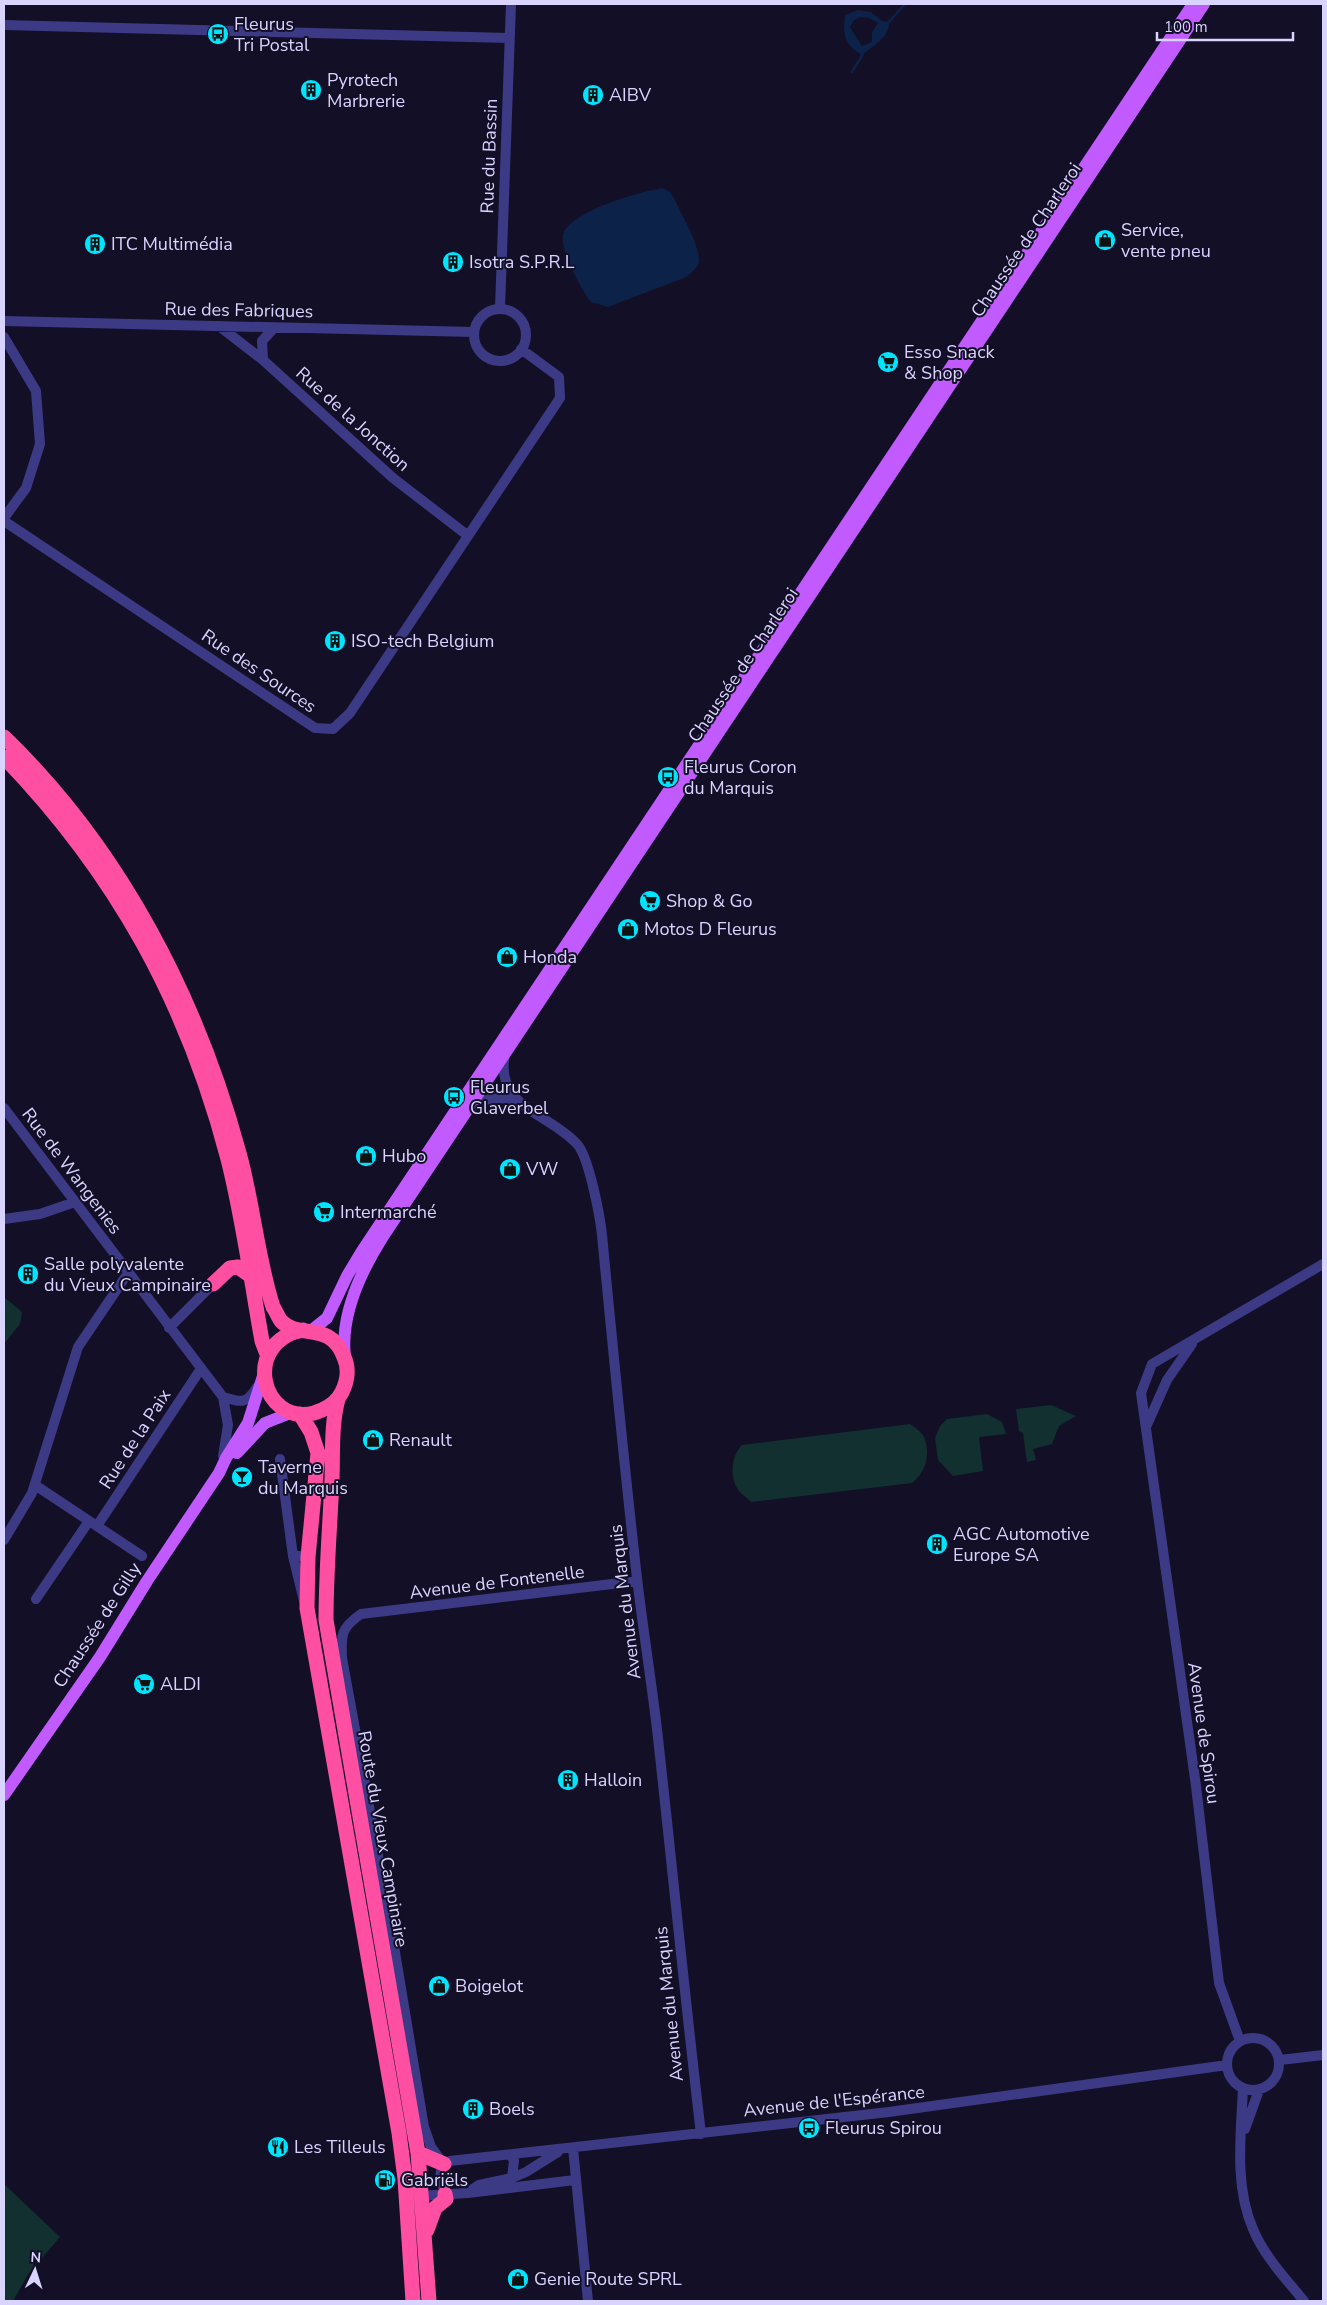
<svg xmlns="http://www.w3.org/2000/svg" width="1327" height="2305" font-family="'Nunito Sans',sans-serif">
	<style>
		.green { fill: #12302f }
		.water { fill: #0c2248; fill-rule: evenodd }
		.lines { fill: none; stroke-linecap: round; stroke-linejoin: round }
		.stream { stroke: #0c2248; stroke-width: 2.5 }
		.minor { stroke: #3d3a85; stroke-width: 10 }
		.major { stroke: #c25bff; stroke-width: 12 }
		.highway { stroke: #ff4fa3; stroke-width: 15 }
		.labels { text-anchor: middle; stroke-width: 4; stroke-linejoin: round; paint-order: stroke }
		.poi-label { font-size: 18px; fill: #d9d4ff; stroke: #130f26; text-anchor: start }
		.street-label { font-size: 18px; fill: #d9d4ff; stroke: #130f26 }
	</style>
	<rect width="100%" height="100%" fill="#130f26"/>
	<!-- green -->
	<path class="green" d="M4,1297L22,1312L20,1324L4,1344Z
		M1051,1405L1076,1416L1059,1426L1052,1444L1033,1449L1036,1460L1027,1462L1023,1433L1019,1431L1016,1409Z
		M987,1414L1002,1422L1006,1434L979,1437L983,1471L953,1476L938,1460L935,1438L940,1426L947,1419Z
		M910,1424C914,1427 922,1432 924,1437C931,1454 926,1472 912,1483L751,1502C748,1498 742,1495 739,1491C729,1478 731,1456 742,1445Z
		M4,2184L60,2237L29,2273L13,2301H4Z"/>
	<!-- water -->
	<path class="water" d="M858,10L871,12L882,21L889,22C890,37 873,46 862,55C845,46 842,34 845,15ZM860,17L869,18L878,23L872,32V42L862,46L850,27L854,20Z
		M662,188L670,192L674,198C681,214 700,245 699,261C698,269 690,274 684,278L608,307L591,302C582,291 557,246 564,232C575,210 639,192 662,188Z"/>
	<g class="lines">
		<!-- stream -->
		<path class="stream" d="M888,23L905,4
			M852,72L863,54"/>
		<!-- minor -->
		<path class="minor" d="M4,25L509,38
			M500,308L511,4
			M474 335a26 26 0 1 1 52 0a26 26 0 1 1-52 0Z
			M4,321L474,332
			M219,326L263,360L393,478L467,535
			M4,337L36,391L40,444L26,488L4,518
			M263,360L262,341L274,328
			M4,521L315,728L333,729L350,713L560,398L559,377L521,349
			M505,1054C494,1107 549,1113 577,1144C589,1157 600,1216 602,1235C613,1350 624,1464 637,1578C643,1629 651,1679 657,1729C672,1864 685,1999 701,2134
			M4,1108L223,1397L228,1425L223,1456L226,1458
			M470,1109C483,1097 499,1097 516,1100
			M4,1219L40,1214L75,1202
			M169,1328L213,1284
			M223,1397C241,1402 246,1405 257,1387
			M1146,1427L1167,1380L1192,1344
			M280,1459L293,1556
			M35,1485L142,1556
			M97,1526L200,1370
			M4,1540L32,1493L78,1347L128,1273
			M300,1556H293L304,1601
			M36,1599L89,1521
			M1227 2064a26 26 0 1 1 52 0a26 26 0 1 1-52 0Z
			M1240,2041L1219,1983L1196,1786L1141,1393L1152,1364L1323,1264
			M1280,2060L1323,2055
			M1243,2088C1241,2134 1234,2185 1253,2229C1264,2256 1286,2279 1304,2301
			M1245,2129L1259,2090
			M573,2148L588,2301
			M442,2162L431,2147L424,2127L388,1910L342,1658C341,1634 341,1628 361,1614L637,1581
			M444,2164L450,2161L889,2112L1227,2065
			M444,2164C437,2176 442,2182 445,2194
			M512,2178L526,2172L558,2152
			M473,2189L479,2185L512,2178L514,2160L510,2155
			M417,2196L468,2193L575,2180"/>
		<!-- major -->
		<path class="major" d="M312,1330L327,1318L347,1276L362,1251L1193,4
			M345,1357C340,1315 360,1273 382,1238L1204,4
			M237,1453L265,1423L293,1412
			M4,1795L100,1657L147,1581L219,1473L226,1458L248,1423L263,1376"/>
		<!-- highway -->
		<path class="highway" d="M4,737C120,849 197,998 239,1153C253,1203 257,1257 273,1307C276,1311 278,1317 281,1321C299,1340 330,1320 344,1357C350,1370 347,1385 339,1397C333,1405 324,1410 314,1413C261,1426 241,1342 303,1330
			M4,757C116,873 187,1002 228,1159C243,1218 251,1280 262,1341L267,1354
			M213,1284L230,1268L238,1267L251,1276
			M338,1399C331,1425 333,1452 332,1479C330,1526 326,1572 326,1620L418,2153L429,2301
			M300,1414L311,1432L318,1453L308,1557L307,1608L399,2133L405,2179L413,2301
			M418,2153L444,2164
			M427,2230L435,2208L446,2199L445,2194"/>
	</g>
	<!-- icons -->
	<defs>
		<g id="bus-disc" transform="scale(1.125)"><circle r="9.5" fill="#00e5ff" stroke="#130f26"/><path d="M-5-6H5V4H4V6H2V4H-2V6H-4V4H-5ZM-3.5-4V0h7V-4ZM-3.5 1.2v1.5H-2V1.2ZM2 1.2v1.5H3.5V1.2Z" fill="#111"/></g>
		<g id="building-disc" transform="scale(1.125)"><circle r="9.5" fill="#00e5ff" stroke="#130f26"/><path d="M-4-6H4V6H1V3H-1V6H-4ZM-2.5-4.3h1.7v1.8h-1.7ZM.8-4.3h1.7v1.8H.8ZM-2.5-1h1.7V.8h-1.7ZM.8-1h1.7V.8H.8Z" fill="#111"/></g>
		<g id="shop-disc" transform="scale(1.125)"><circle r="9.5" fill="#00e5ff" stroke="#130f26"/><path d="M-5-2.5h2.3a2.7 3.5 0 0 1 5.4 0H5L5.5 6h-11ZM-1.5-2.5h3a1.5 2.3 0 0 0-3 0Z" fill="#111"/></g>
		<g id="supermarket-disc" transform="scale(1.125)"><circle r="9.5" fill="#00e5ff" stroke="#130f26"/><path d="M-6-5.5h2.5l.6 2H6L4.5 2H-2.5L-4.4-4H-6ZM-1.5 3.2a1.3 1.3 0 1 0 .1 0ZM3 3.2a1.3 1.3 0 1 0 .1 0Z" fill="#111"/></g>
		<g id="bar-disc" transform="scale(1.125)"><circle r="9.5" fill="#00e5ff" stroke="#130f26"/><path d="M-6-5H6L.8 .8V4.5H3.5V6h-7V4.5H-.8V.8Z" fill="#111"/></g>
		<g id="restaurant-disc" transform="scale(1.125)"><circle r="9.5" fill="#00e5ff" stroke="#130f26"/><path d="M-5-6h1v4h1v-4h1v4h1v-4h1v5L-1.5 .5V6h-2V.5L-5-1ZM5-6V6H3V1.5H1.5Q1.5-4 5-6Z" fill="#111"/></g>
		<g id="fuel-disc" transform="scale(1.125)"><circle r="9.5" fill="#00e5ff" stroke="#130f26"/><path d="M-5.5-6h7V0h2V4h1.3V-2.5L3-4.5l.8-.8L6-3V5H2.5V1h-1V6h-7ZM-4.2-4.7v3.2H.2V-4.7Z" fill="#111"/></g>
	</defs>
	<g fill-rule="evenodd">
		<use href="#bus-disc" x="218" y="34"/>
		<use href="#building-disc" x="311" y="90"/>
		<use href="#building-disc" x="593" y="95"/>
		<use href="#shop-disc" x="1105" y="240"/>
		<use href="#building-disc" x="95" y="244"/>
		<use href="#building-disc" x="453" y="262"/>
		<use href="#supermarket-disc" x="888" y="362"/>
		<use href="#building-disc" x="335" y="641"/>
		<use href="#bus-disc" x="668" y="777"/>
		<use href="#supermarket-disc" x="650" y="901"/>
		<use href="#shop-disc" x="628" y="929"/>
		<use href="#shop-disc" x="507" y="957"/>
		<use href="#bus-disc" x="454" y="1097"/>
		<use href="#shop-disc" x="366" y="1156"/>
		<use href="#shop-disc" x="510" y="1169"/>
		<use href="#supermarket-disc" x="324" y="1212"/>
		<use href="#building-disc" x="28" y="1274"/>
		<use href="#shop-disc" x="373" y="1440"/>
		<use href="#bar-disc" x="242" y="1477"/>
		<use href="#building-disc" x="937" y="1544"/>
		<use href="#supermarket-disc" x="144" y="1684"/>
		<use href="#building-disc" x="568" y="1780"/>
		<use href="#shop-disc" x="439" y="1986"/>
		<use href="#building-disc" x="473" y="2109"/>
		<use href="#bus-disc" x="809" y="2128"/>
		<use href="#restaurant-disc" x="278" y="2147"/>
		<use href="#fuel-disc" x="385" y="2180"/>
		<use href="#shop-disc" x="518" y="2279"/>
	</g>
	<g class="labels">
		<!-- poi labels -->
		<g class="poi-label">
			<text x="234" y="30">Fleurus<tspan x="234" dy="21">Tri Postal</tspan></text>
			<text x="327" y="86">Pyrotech<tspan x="327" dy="21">Marbrerie</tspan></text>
			<text x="609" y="101">AIBV</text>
			<text x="1121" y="236">Service,<tspan x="1121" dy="21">vente pneu</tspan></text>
			<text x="111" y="250">ITC Multimédia</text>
			<text x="469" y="268">Isotra S.P.R.L</text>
			<text x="904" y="358">Esso Snack<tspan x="904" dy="21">&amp; Shop</tspan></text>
			<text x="351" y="647">ISO-tech Belgium</text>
			<text x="684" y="773">Fleurus Coron<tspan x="684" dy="21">du Marquis</tspan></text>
			<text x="666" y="907">Shop &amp; Go</text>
			<text x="644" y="935">Motos D Fleurus</text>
			<text x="523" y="963">Honda</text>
			<text x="470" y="1093">Fleurus<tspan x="470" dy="21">Glaverbel</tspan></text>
			<text x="382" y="1162">Hubo</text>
			<text x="526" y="1175">VW</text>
			<text x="340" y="1218">Intermarché</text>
			<text x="44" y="1270">Salle polyvalente<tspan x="44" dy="21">du Vieux Campinaire</tspan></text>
			<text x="389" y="1446">Renault</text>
			<text x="258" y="1473">Taverne<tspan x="258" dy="21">du Marquis</tspan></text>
			<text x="953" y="1540">AGC Automotive<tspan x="953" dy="21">Europe SA</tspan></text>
			<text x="160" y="1690">ALDI</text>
			<text x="584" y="1786">Halloin</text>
			<text x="455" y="1992">Boigelot</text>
			<text x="489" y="2115">Boels</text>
			<text x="825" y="2134">Fleurus Spirou</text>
			<text x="294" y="2153">Les Tilleuls</text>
			<text x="401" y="2186">Gabriëls</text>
			<text x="534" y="2285">Genie Route SPRL</text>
		</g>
		<!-- street labels -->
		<g class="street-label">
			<text transform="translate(489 156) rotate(-88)" y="6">Rue du Bassin</text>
			<text transform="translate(1026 240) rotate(-56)" y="6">Chaussée de Charleroi</text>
			<text transform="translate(239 310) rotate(1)" y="6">Rue des Fabriques</text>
			<text transform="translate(353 419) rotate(42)" y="6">Rue de la Jonction</text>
			<text transform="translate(743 665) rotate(-56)" y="6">Chaussée de Charleroi</text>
			<text transform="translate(259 671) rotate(34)" y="6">Rue des Sources</text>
			<text transform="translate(72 1171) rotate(53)" y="6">Rue de Wangenies</text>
			<text transform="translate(135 1439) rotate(-57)" y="6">Rue de la Paix</text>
			<text transform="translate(497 1582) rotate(-7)" y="6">Avenue de Fontenelle</text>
			<text transform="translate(625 1602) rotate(-97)" y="6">Avenue du Marquis</text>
			<text transform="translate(97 1625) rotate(-57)" y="6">Chaussée de Gilly</text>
			<text transform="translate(1204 1733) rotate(82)" y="6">Avenue de Spirou</text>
			<text transform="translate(383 1839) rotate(80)" y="6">Route du Vieux Campinaire</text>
			<text transform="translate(669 2004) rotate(-96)" y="6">Avenue du Marquis</text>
			<text transform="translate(834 2101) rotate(-6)" y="6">Avenue de l'Espérance</text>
		</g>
	</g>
	<!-- border -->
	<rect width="1327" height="2305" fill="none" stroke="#d9d4ff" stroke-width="10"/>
	<!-- north arrow -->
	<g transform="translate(35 2270) rotate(4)" stroke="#130f26" stroke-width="4" paint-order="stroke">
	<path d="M0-4L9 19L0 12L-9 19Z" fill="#d9d4ff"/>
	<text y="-8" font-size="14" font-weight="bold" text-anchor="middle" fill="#d9d4ff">N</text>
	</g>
	<!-- scale -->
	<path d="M1157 32v8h136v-8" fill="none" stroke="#d9d4ff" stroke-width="2.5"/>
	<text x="1164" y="32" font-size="15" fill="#d9d4ff" stroke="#130f26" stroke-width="4" paint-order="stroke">100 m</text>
</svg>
